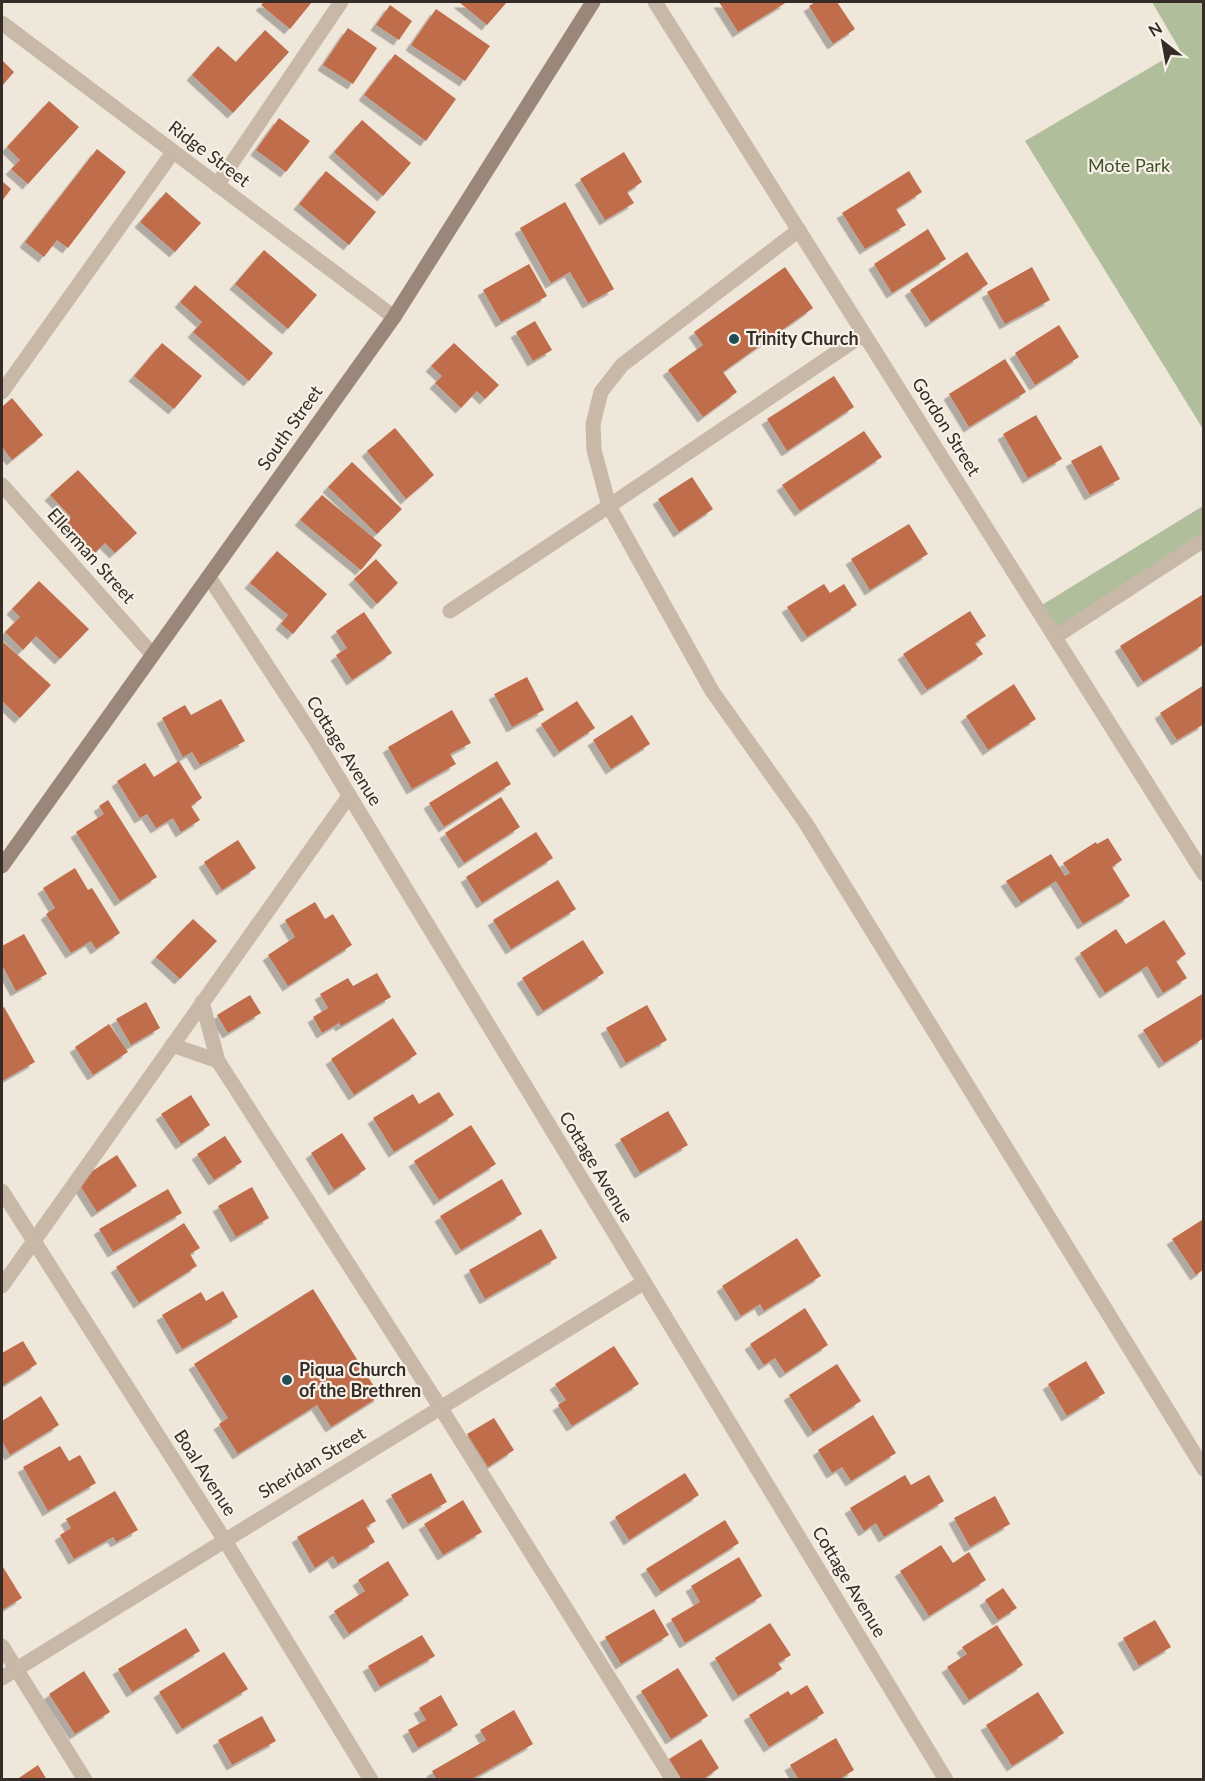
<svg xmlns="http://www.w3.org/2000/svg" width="1205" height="1781" font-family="Lato,sans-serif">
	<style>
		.green { fill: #b1be9c }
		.building { fill: #bf6d4b; filter: url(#shadow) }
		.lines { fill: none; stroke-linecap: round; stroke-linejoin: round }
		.lane { stroke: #c7b8a8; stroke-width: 15 }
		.street { stroke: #c7b8a8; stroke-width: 15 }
		.secondary { stroke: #9b8779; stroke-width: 15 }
		.poi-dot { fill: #204e54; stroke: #f8f1e7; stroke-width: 2 }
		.labels { text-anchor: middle; stroke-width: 4.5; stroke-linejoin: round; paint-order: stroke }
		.street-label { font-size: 18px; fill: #352c28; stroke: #f8f1e7 }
		.park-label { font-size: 18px; fill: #42512d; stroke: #f8f1e7 }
		.poi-label { font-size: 18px; font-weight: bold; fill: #352c28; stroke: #f8f1e7; text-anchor: start }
	</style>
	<defs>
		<filter id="shadow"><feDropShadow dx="-5.5" dy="5.5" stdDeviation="0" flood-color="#0004"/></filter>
	</defs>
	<rect width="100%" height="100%" fill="#f0e7db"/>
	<!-- green -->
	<path class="green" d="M1152,2H1203V429L1025,141L1180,50Z
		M1203,506V540L1055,637L1037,608Z"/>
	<!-- building -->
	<path class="building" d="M264,2H312L290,29L261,5Z
		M459,2H507L487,25Z
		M719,2H787L738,32Z
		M815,2H837L855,29L833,44L809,6Z
		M390,5L412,21L399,40L376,25Z
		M436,9L490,46L465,81L411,45Z
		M348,28L377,48L353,84L323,65Z
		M265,30L289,52L233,113L192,75L218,46L236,62Z
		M395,54L456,99L426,141L364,95Z
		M2,60L14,72L2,86Z
		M49,101L79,127L28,184L11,169L20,160L7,147Z
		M279,118L310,141L286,172L256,150Z
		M362,120L411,163L383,196L334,152Z
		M97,149L126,172L68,248L57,240L44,257L25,242Z
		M624,152L642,182L627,192L634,203L605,220L580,179Z
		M326,171L376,212L349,245L299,204Z
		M909,171L922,192L896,209L906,225L865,249L842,213Z
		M2,181L11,189L2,201Z
		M166,192L201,223L175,252L140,222Z
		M565,202L614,289L588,303L570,272L551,283L520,228Z
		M928,229L946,259L892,293L874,264Z
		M264,250L317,295L288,329L235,284Z
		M967,252L988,284L931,322L910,290Z
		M529,264L547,296L501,322L483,290Z
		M785,267L813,308L723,372L737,392L703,417L668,370L703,345L694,332Z
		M1032,267L1050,300L1005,324L987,292Z
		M195,285L273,353L249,381L193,332L202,322L180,302Z
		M535,321L552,350L533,361L516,332Z
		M1059,325L1079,357L1035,385L1015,353Z
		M162,343L202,376L174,409L134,376Z
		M454,343L499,385L485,399L477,391L461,408L435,383L442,376L431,366Z
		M1005,359L1026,392L969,427L949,394Z
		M834,376L854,407L787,451L767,419Z
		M12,398L43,435L12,460L2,447V407Z
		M1036,415L1062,459L1028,478L1003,434Z
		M395,428L434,475L406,499L367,451Z
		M864,431L882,457L800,511L782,485Z
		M1101,445L1120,479L1090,495L1071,461Z
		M352,462L402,509L377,534L328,487Z
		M78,470L137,533L115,553L105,543L94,554L64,522L71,517L50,495Z
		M692,477L713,509L679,532L658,499Z
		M322,495L382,545L361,570L300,520Z
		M909,524L928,554L870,590L851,559Z
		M277,551L327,594L293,634L281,624L288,615L250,583Z
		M376,559L398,583L377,604L354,579Z
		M39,581L89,629L60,659L36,636L23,650L5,632L20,617L12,609Z
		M824,584L830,593L844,584L857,605L807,637L787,607Z
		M1202,595L1204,644L1143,682L1120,646Z
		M970,611L986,636L975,643L983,654L927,690L903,654Z
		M364,612L392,653L352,680L336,655L347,648L336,631Z
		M2,641L51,685L20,718L2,701Z
		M527,677L544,710L512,727L494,694Z
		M1014,684L1036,719L988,750L966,716Z
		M1204,685V724L1177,740L1160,713Z
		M221,699L245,741L200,765L192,752L183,757L162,718L185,705L191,715Z
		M577,701L595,728L559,752L541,724Z
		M452,710L471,743L450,754L456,764L412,789L388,747Z
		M632,715L650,744L611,769L593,740Z
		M179,761L202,798L191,806L200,820L181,832L173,818L156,828L147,814L140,818L117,781L145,763L154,777Z
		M497,761L511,784L444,827L429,803Z
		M501,797L520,827L464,863L445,833Z
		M108,800L157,877L120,901L76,832L104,814L99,806Z
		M536,832L553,858L482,903L466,877Z
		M1108,838L1122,860L1112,867L1130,896L1083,924L1056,881L1021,903L1006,881L1051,854L1065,876L1070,873L1063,863L1096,842L1097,844Z
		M238,840L256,868L222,890L204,862Z
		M75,868L88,890L92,888L120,933L96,949L91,941L71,953L46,914L55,908L43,888Z
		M558,880L576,909L511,949L493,920Z
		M315,902L325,919L333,914L352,945L288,986L268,955L295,937L285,920Z
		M193,919L217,941L180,979L156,957Z
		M1164,920L1186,954L1176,961L1187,978L1163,993L1147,966L1105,993L1080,953L1116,929L1126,944Z
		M24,934L47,974L16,991L2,965V946Z
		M583,940L604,973L543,1011L522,978Z
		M377,973L391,997L341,1026L339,1023L322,1033L313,1017L328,1008L320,994L348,978L353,986Z
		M1204,993V1038L1164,1063L1143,1030Z
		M250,995L261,1013L228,1033L217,1015Z
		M146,1002L160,1028L131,1045L116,1019Z
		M647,1005L667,1040L626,1063L606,1028Z
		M4,1007L35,1062L2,1081V1008Z
		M393,1018L417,1054L354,1095L331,1059Z
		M109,1024L128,1052L93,1075L75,1047Z
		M439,1092L454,1115L394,1152L373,1118L413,1094L419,1104Z
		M191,1095L210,1125L181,1144L161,1114Z
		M668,1111L688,1145L640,1173L620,1139Z
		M471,1125L496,1164L439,1200L414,1161Z
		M342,1133L366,1169L334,1190L311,1153Z
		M225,1136L242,1162L214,1180L197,1154Z
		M117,1155L137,1186L97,1212L77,1181Z
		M502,1179L522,1214L461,1250L440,1216Z
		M252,1187L269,1218L236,1237L218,1206Z
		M168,1189L182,1213L113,1252L99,1229Z
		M1202,1220L1204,1223V1269L1196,1275L1172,1239Z
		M184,1223L200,1248L190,1254L197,1266L139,1303L116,1267Z
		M541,1229L557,1258L485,1299L469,1270Z
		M797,1238L821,1276L764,1311L760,1304L741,1316L722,1286Z
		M313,1289L380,1396L331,1427L317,1405L238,1454L219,1424L228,1418L194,1364Z
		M223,1291L238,1317L182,1349L162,1315L201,1292L206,1301Z
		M805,1308L828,1345L785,1373L775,1358L764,1365L750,1344Z
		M23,1341L37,1364L2,1386V1353Z
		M614,1346L639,1384L572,1426L558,1405L566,1400L555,1384Z
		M1086,1361L1105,1393L1067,1416L1048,1384Z
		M837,1364L861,1401L813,1432L789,1395Z
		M41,1396L59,1425L10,1455L2,1441V1421Z
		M873,1415L896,1453L851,1481L842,1467L832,1473L818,1450Z
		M494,1418L514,1450L488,1467L467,1434Z
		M60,1446L69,1461L80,1455L96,1483L48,1511L23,1467Z
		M431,1473L447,1502L408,1524L391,1495Z
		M685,1473L699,1495L629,1540L615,1517Z
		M905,1475L911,1485L929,1475L944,1501L884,1537L876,1523L864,1531L850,1508Z
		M115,1491L138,1530L116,1542L113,1537L74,1559L60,1535L71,1528L66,1519Z
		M995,1496L1010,1524L970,1547L954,1518Z
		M363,1499L376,1521L366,1527L375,1542L338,1564L333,1556L315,1568L297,1537Z
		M463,1500L482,1532L443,1555L424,1524Z
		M725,1520L739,1543L661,1592L646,1569Z
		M941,1545L953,1563L969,1552L986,1580L929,1616L900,1571Z
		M739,1557L762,1596L685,1643L671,1619L700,1602L691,1586Z
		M388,1561L409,1595L349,1634L334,1611L365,1591L358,1580Z
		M3,1567L22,1598L2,1610V1568Z
		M1003,1588L1017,1608L998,1620L985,1600Z
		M654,1609L669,1635L621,1664L605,1637Z
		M1155,1620L1171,1647L1139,1666L1123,1638Z
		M770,1623L791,1655L778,1663L782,1669L738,1696L715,1658Z
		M997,1625L1023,1665L969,1700L947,1667L967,1654L962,1647Z
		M186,1628L200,1651L132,1692L118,1669Z
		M422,1635L435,1656L380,1687L368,1666Z
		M224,1652L248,1689L182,1729L159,1692Z
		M678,1668L708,1716L671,1739L641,1691Z
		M84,1671L110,1712L75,1734L49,1694Z
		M807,1685L824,1713L769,1747L749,1715L788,1691L791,1695Z
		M1038,1692L1064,1733L1012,1766L986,1725Z
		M441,1695L458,1725L418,1748L408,1730L426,1720L419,1708Z
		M514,1710L533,1744L470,1780H437L432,1771L486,1740L480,1730Z
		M262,1716L276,1741L232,1765L218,1740Z
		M836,1738L854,1770L838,1780H799L790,1765Z
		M701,1739L719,1768L702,1780H682L669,1759Z
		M38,1765L47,1780H16Z"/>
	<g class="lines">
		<!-- lane -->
		<path class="lane" d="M217,185L341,2
			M799,230L622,365L601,392L593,424L594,450L609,506L712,691L805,822L1204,1469
			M2,392L173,152
			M450,611L609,506L864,334
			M1055,637L1204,540
			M202,1002L218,1061L440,1407L673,1780
			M172,1045L218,1061
			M2,1286L349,796
			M2,1646L85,1780"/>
		<!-- street -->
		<path class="street" d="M655,2L1204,874
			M2,23L394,317
			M2,485L152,654
			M209,577L315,739L946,1780
			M2,1191L224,1539L371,1780
			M2,1678L643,1283"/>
		<!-- secondary -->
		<path class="secondary" d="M2,866L394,317L593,2"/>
	</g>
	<!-- markers -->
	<g class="poi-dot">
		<circle cx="734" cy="339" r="6"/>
		<circle cx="287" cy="1380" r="6"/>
	</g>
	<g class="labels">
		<!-- street labels -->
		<g class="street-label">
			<text transform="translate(209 154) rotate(37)" y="6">Ridge Street</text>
			<text transform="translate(946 427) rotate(58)" y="6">Gordon Street</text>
			<text transform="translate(290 428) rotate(-55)" y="6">South Street</text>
			<text transform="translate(91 556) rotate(48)" y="6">Ellerman Street</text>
			<text transform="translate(344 751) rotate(58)" y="6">Cottage Avenue</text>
			<text transform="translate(596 1167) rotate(59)" y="6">Cottage Avenue</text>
			<text transform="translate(312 1463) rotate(-31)" y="6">Sheridan Street</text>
			<text transform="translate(205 1473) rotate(57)" y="6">Boal Avenue</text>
			<text transform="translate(849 1582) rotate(59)" y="6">Cottage Avenue</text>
		</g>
		<!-- park labels -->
		<g class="park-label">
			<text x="1129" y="172">Mote Park</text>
		</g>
		<!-- poi labels -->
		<g class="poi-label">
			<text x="746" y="345">Trinity Church</text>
			<text x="299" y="1376">Piqua Church<tspan x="299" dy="21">of the Brethren</tspan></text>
		</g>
	</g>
	<!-- border -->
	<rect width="1205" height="1781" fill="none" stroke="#352c28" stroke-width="6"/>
	<!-- north arrow -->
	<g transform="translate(1163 42) rotate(329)" stroke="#f8f1e7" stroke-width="4.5" paint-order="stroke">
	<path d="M0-4.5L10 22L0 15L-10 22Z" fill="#352c28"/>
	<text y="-9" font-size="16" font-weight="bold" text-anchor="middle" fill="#352c28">N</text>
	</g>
</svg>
